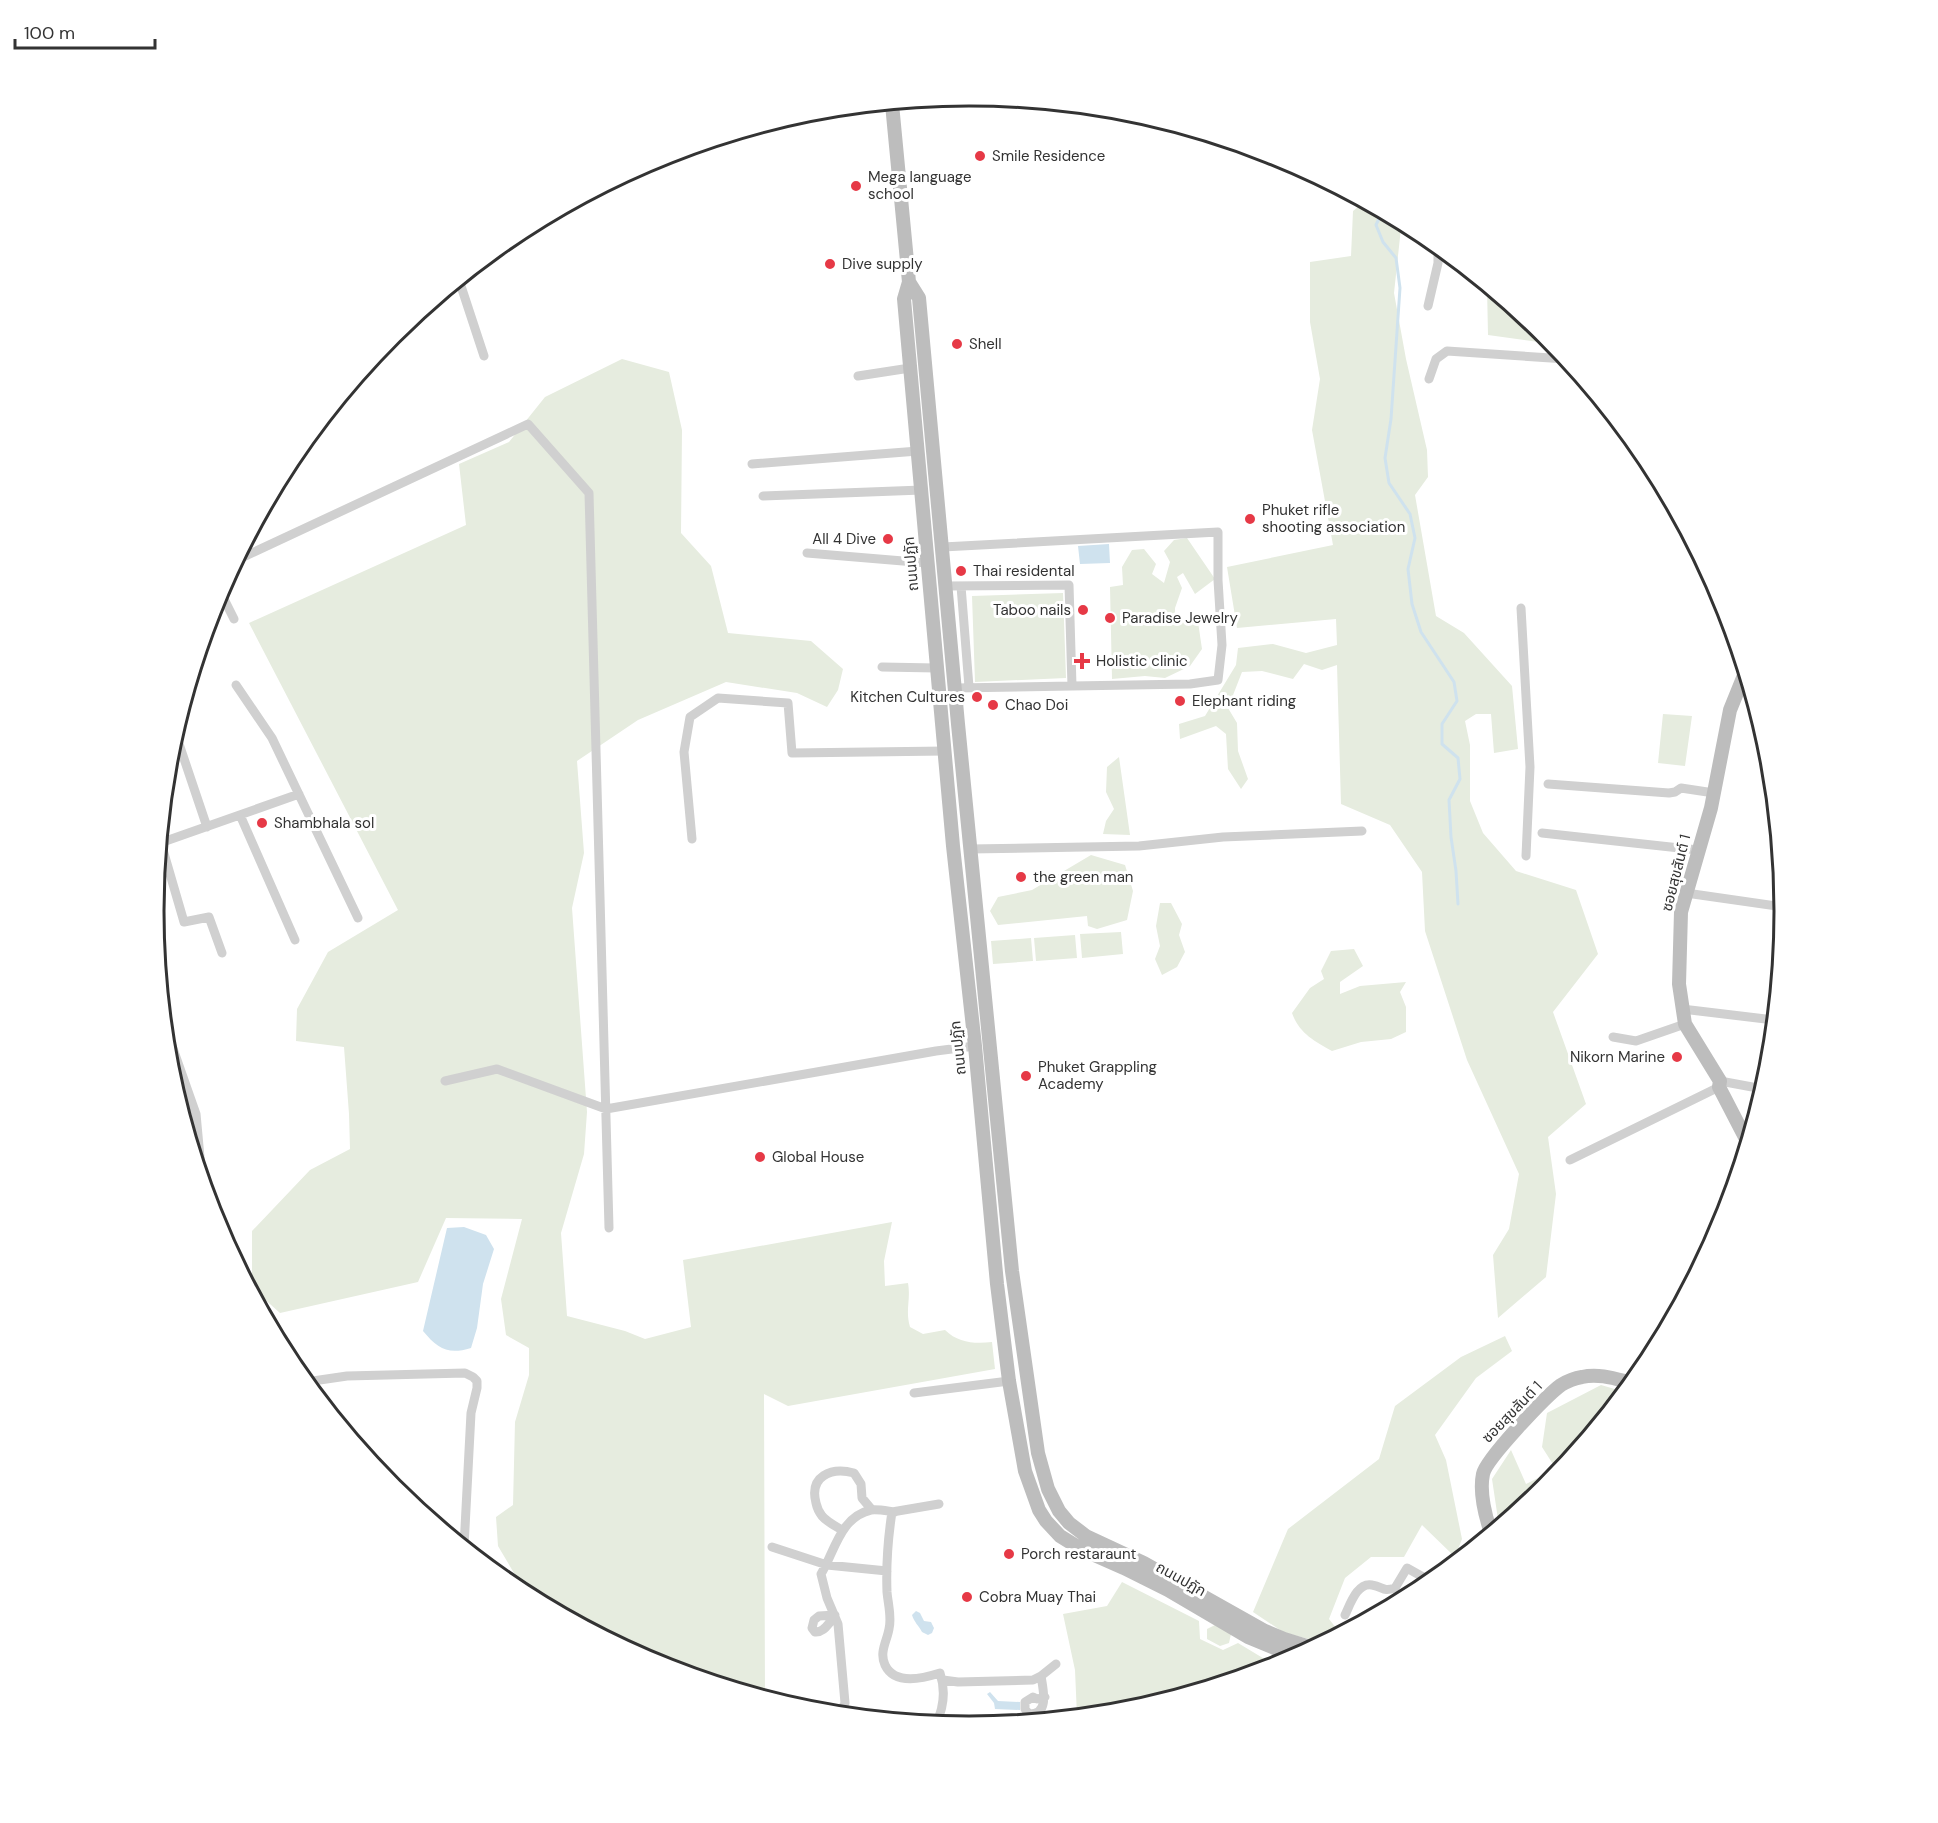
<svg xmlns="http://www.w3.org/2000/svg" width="1938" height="1823" font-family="'DM Sans','Noto Sans Thai',sans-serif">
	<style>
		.green { fill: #e6ecdf }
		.water { fill: #cfe2ee }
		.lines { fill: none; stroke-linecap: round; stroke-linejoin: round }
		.stream { stroke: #cfe2ee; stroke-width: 3 }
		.street { stroke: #d0d0d0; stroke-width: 9 }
		.secondary { stroke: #bdbdbd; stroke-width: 14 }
		.poi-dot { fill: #e63946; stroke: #fff; stroke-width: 2 }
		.labels { text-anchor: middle; stroke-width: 6; stroke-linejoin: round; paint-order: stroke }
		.poi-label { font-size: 15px; fill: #333; stroke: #fff; text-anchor: start }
		.street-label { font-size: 15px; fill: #333; stroke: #fff }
		.rim { fill: none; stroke: #333; stroke-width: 3 }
	</style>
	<rect width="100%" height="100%" fill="#fff"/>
	<!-- green -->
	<path class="green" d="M1364,202L1409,226L1401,228L1394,293L1406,359L1427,450L1428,477L1415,495L1436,616L1464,633L1512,686L1518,749L1494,753L1491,714H1476L1465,721L1470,745V801L1483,833L1516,871L1576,890L1598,954L1553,1012L1586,1104L1548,1137L1556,1194L1546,1277L1498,1318L1493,1255L1509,1229L1519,1174L1467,1060L1425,931L1422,872L1390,825L1341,804L1337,665L1322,670L1304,664L1293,679L1262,671L1242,672L1228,708L1237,723L1238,751L1248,779L1241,789L1228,769L1226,734L1216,726L1180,739L1179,724L1205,716L1236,665L1238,648L1273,644L1306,653L1337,645L1336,619L1237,628L1227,567L1333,545L1312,430L1320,379L1310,322V262L1351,256L1353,211Z
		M1487,287L1546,335L1553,344L1488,335Z
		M622,359L669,372L682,430L681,533L711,566L728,633L811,641L843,669L838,690L827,707L797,693L726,682L638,720L577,761L584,853L572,908L587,1112L584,1154L561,1233L567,1316L625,1331L645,1339L691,1327L683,1260L892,1222L884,1261L885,1286L908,1283C911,1300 905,1310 910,1327L923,1334L945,1330C958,1343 975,1344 992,1342L995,1369L788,1406L764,1394L765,1698L657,1665L527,1595L498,1546L496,1517L513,1505L515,1422L529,1375V1348L506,1335L501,1299L522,1219L446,1218L418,1282L280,1313L252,1288V1231L310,1170L350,1149L349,1114L344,1047L296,1041L297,1009L328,952L398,910L249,623L466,525L459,464L509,442L545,397Z
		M1187,538L1215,579L1195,594L1183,573L1177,577L1182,588L1175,608V620L1198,622L1202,649L1190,666L1165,678L1145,676L1112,679L1110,587L1123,585L1122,567L1132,550L1144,549L1156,564L1152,574L1164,583L1170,562L1164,551L1174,540Z
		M1063,593L1066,678L975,682L972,596Z
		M1663,714L1692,716L1685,766L1658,763Z
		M1119,757L1130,835L1103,834L1106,821L1114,809L1106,792L1107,767Z
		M1091,855L1125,865L1133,891L1127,920L1097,929L1088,926L1087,916L998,925L990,911L998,897L1032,890Z
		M1160,903H1171L1182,924L1179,935L1185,952L1177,967L1162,975L1155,959L1160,946L1156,926Z
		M1121,932L1123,954L1082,958L1080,934Z
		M1075,935L1077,958L1036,961L1034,938Z
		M1031,938L1033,961L993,964L991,941Z
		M1354,949L1363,966L1340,982V994L1360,986L1406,982L1400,992L1406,1007V1032L1391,1039L1361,1042L1332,1051C1314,1041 1299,1033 1292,1013L1310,988L1324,979L1321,971L1331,951Z
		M1505,1336L1512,1351L1476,1378L1435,1435L1446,1460L1462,1539L1455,1557L1422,1525L1404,1557H1371L1345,1578L1329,1619L1340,1633L1323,1643L1283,1632L1253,1612L1288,1529L1379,1459L1395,1406L1461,1357Z
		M1601,1385L1625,1392L1545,1488L1499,1526L1492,1479L1511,1450L1526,1484L1556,1469L1542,1447L1547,1413Z
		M1122,1582L1199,1621L1200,1639L1223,1650L1238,1643L1273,1664L1280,1665L1128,1711L1077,1716L1075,1670L1063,1614L1107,1606Z
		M1215,1625L1231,1634L1229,1643L1220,1646L1207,1639V1629Z"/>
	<!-- water -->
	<path class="water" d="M1109,544L1110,563L1080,564L1078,546Z
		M464,1227L486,1235L494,1249L483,1284L477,1328L471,1348C448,1355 438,1349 423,1331L447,1228Z
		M916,1611L920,1613L924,1621L931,1622L934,1628L932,1633L928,1635L922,1632C919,1626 914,1622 912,1615Z
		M990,1692L998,1701L1020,1702V1710L995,1709L994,1703L987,1694Z"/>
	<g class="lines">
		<!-- stream -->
		<path class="stream" d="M1382,212L1376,225L1383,242L1396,258L1400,288L1391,419L1385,458L1389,483L1410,514L1415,538L1408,569L1412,604L1421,632L1454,682L1457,701L1442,724V744L1458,758L1460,779L1449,800L1451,837L1456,871L1458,904"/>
		<!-- street -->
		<path class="street" d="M1202,134V136L1206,135
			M459,280L484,356
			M1428,306L1438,263V246
			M858,376L910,368
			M1429,379L1436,359L1447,351L1566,359
			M752,464L918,451
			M763,496L922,490
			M943,547L1218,532V580L1222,645L1218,680L1190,684L1072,686L1069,585L945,586
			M807,553L927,563
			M237,560L528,424L589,493L609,1228
			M961,586L969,687
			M220,591L234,619
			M1521,608L1530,767L1526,856
			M882,667L936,668
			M236,685L272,738L358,918
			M955,688L1072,686
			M175,732L207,827
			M1548,784L1669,793L1675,792L1681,788L1714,793
			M240,815L295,940
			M1542,833L1698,850
			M692,839L684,752L690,717L718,698L788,703L792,753L945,751
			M160,843L299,794
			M161,843L184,922L209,917L222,953
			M970,849L1139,846L1223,837L1362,831
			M1686,893L1784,907
			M1682,1009L1774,1020
			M164,1023L196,1114L202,1179
			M1613,1037L1636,1041L1685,1024
			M445,1081L497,1069L606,1109L936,1051L975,1046
			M1720,1081L1763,1089
			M1570,1160L1719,1087
			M275,1329L276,1337
			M306,1382L347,1376L465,1373L473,1377L477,1381V1388L471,1413L464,1547
			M914,1393L1009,1381
			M842,1530C835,1526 827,1522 822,1516C819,1512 817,1508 816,1503C809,1476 831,1467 854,1473L861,1484L862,1498L872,1510
			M772,1547L827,1565L887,1571
			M1416,1593L1423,1577L1431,1582
			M835,1615L819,1616L814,1620L812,1628L815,1632C824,1633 828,1623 835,1617
			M1345,1615C1350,1605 1357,1582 1372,1585C1384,1587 1382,1592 1395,1588L1407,1568L1423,1577
			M1041,1676C1043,1689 1050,1715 1029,1714L1025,1709V1702L1033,1697L1037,1699L1045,1697
			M943,1680L958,1682L1033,1680L1041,1676L1056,1664
			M833,1714L841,1711L845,1703L838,1624L827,1598L821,1574C835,1551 840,1517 871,1510C878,1509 887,1511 895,1512
			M936,1724C944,1707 946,1691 940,1673C924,1678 895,1686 885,1665C879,1652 887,1641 889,1629C892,1617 888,1604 887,1592C886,1565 888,1538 892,1512L939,1504"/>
		<!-- secondary -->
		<path class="secondary" d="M892,104L909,282L904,299L953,846L975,1046L997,1284L1009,1381L1025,1471L1039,1510L1046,1521L1060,1536L1081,1549L1124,1568L1168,1590L1248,1637L1296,1657
			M909,282L919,298L958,724L1012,1271L1038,1453L1048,1489L1059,1511L1069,1523L1086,1536L1144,1563L1265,1631L1284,1639L1313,1648
			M1745,673L1730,710L1711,808L1681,912L1679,984L1685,1024L1720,1081L1719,1087L1747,1141
			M1491,1533C1485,1515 1479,1493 1483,1474C1486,1459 1546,1396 1561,1385C1566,1382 1576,1378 1582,1377C1599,1373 1616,1379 1632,1383"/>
	</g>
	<!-- markers -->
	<g class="poi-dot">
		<circle cx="980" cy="156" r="6"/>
		<circle cx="856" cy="186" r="6"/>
		<circle cx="830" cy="264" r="6"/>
		<circle cx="957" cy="344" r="6"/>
		<circle cx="1250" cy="519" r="6"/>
		<circle cx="888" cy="539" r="6"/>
		<circle cx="961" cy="571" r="6"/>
		<circle cx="1083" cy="610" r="6"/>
		<circle cx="1110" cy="618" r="6"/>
		<path d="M1079 652h6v6h6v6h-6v6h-6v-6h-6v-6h6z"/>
		<circle cx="977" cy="697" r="6"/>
		<circle cx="1180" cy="701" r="6"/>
		<circle cx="993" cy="705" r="6"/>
		<circle cx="262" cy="823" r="6"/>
		<circle cx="1021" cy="877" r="6"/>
		<circle cx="1677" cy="1057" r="6"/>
		<circle cx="1026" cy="1076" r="6"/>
		<circle cx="760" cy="1157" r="6"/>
		<circle cx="1009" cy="1554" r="6"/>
		<circle cx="967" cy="1597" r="6"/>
	</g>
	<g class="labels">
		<!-- poi labels -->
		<g class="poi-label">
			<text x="992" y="161">Smile Residence</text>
			<text x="868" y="182">Mega language<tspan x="868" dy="17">school</tspan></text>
			<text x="842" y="269">Dive supply</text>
			<text x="969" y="349">Shell</text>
			<text x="1262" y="515">Phuket rifle<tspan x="1262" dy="17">shooting association</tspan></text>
			<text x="876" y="544" text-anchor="end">All 4 Dive</text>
			<text x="973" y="576">Thai residental</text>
			<text x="1071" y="615" text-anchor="end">Taboo nails</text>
			<text x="1122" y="623">Paradise Jewelry</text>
			<text x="1096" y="666">Holistic clinic</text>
			<text x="965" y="702" text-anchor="end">Kitchen Cultures</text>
			<text x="1192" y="706">Elephant riding</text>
			<text x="1005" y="710">Chao Doi</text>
			<text x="274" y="828">Shambhala sol</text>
			<text x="1033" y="882">the green man</text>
			<text x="1665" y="1062" text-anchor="end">Nikorn Marine</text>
			<text x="1038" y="1072">Phuket Grappling<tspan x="1038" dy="17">Academy</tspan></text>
			<text x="772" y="1162">Global House</text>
			<text x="1021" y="1559">Porch restaraunt</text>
			<text x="979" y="1602">Cobra Muay Thai</text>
		</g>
		<!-- street labels -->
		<g class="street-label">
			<text transform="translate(911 564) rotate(-95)" y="5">ถนนปฏัก</text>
			<text transform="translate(1676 873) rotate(-76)" y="5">ซอยสุขสันต์ 1</text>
			<text transform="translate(958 1048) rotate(-96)" y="5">ถนนปฏัก</text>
			<text transform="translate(1512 1412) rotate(-46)" y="5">ซอยสุขสันต์ 1</text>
			<text transform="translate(1181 1579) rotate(29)" y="5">ถนนปฏัก</text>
		</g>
	</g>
	<!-- crop -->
	<path d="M0 0H1938V1823H0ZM164 911a805 805 0 1 1 1610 0a805 805 0 1 1-1610 0Z" fill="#fff" fill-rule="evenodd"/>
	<path class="rim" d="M164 911a805 805 0 1 1 1610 0a805 805 0 1 1-1610 0Z"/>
	<!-- scale -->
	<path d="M15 39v9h140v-9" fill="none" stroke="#333333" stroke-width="3"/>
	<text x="24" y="39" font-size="18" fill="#333333" stroke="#ffffff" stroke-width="4.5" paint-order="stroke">100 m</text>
</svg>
